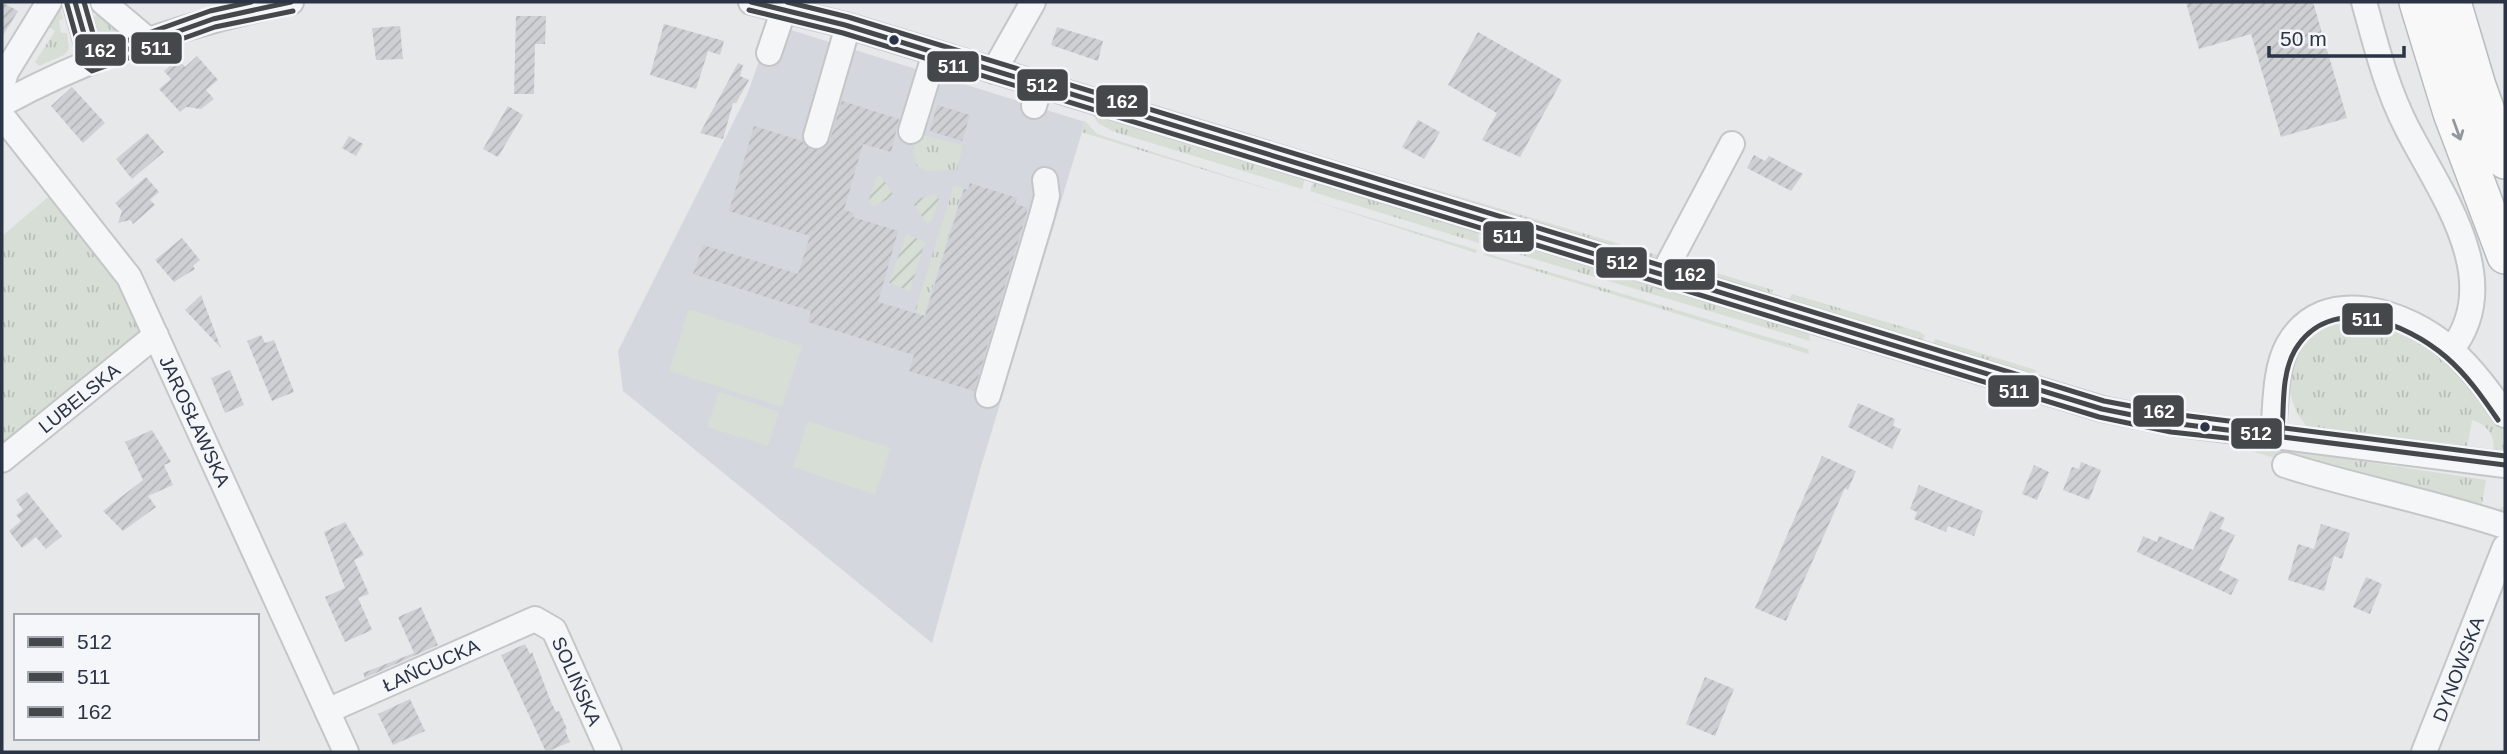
<svg xmlns="http://www.w3.org/2000/svg" width="2507" height="754" font-family="Arial,sans-serif">
	<style>
		.built { fill: #d4d7dd }
		.grass { fill: url(#grass-tufts) }
		.garden { fill: url(#garden-furrows) }
		.pitch { fill: #d6ded6 }
		.building { fill: url(#building-hatch) }
		.lines { fill: none; stroke-linecap: round; stroke-linejoin: round }
		.minor-casing { stroke: #c4c6c8; stroke-width: 28 }
		.highway-casing { stroke: #b8bbbf; stroke-width: 38 }
		.minor { stroke: #f5f6f7; stroke-width: 24 }
		.highway { stroke: #f8f8f8; stroke-width: 35 }
		.bus-1-casing { stroke: #f4f6f9; stroke-width: 10 }
		.bus-2-casing { stroke: #f4f6f9; stroke-width: 10 }
		.bus-3-casing { stroke: #f4f6f9; stroke-width: 10 }
		.bus-1 { stroke: #45484a; stroke-width: 5 }
		.bus-2 { stroke: #45484a; stroke-width: 5 }
		.bus-3 { stroke: #45484a; stroke-width: 5 }
		.oneway { stroke: #92969e }
		.bus-dot { fill: #2b3445; stroke: #f4f6f9; stroke-width: 2.5 }
		.labels { text-anchor: middle; stroke-width: 5; stroke-linejoin: round; paint-order: stroke }
		.street-label { font-size: 19px; fill: #2b3445; stroke: #f4f6f9 }
		.line-badge { stroke: #f4f6f9; stroke-width: 2.5 }
		.badge-label { font-size: 19px; text-anchor: middle; font-weight: bold; fill: #fff }
	</style>
	<defs>
		<pattern id="grass-tufts" width="24" height="20" patternUnits="userSpaceOnUse" patternTransform="scale(1.75)"><rect width="24" height="20" fill="#d6ded6"/><path d="M3 7l-1-3M5 7V3M7 7l1-3M15 17l-1-3M17 17v-4M19 17l1-3" fill="none" stroke="#b8bfb9"/></pattern>
		<pattern id="garden-furrows" width="10" height="10" patternUnits="userSpaceOnUse" patternTransform="scale(1.75)"><rect width="10" height="10" fill="#d6ded6"/><path d="M-1 1l2-2M0 10L10 0M9 11l2-2" fill="none" stroke="#b8bfb9"/></pattern>
		<pattern id="building-hatch" width="6" height="6" patternUnits="userSpaceOnUse" patternTransform="scale(1.75)"><rect width="6" height="6" fill="#ced0d3"/><path d="M-1 1l2-2M0 6l6-6M5 7l2-2" fill="none" stroke="#b1b3b6"/></pattern>
	</defs>
	<rect width="100%" height="100%" fill="#e6e8ea"/>
	<!-- built -->
	<path class="built" d="M772,24L1085,122L980,470L932,643L623,391L618,351L747,95Z"/>
	<!-- grass -->
	<path class="grass" d="M59,2L63,19L59,20L61,33H67L69,49L64,55L39,66L35,62L55,31L44,24Z
		M98,13L119,31L95,41L92,19Z
		M1120,96L1407,182L1405,188L1130,104Z
		M1092,113L1306,175L1302,189L1112,131L1098,123Z
		M1084,120L1097,134L1299,199L1081,132Z
		M918,134L963,145L957,170L927,171L917,166L913,150Z
		M1315,177L1478,228L1479,243L1310,191Z
		M954,185L963,188L921,325L915,311Z
		M1423,186L1664,257L1660,266L1424,194Z
		M53,193L124,281L152,335L2,453V236Z
		M1308,199L1477,250L1476,253Z
		M1492,235L1808,328L1810,341L1487,245Z
		M1485,253L1808,349L1809,354L1484,255Z
		M1674,260L1773,290L1769,299L1674,270Z
		M1792,294L1920,332L1925,336L1921,345L1786,304Z
		M2366,317L2435,347L2505,428V453L2493,452C2496,436 2487,424 2472,420L2467,448L2308,428C2277,392 2284,344 2328,322C2338,317 2355,318 2366,317Z
		M1935,339L2036,370L2033,380L1931,348Z
		M2274,448L2486,480L2481,510H2496L2505,506V513L2457,508L2456,505L2352,480L2251,451Z"/>
	<!-- garden -->
	<path class="garden" d="M881,176L894,196L872,207L868,202L877,177Z
		M935,194L939,199L932,222L927,224L914,205L918,199Z
		M906,234L925,242L910,291L889,283Z"/>
	<!-- pitch -->
	<path class="pitch" d="M689,309L802,346L782,407L669,371Z
		M719,392L779,412L768,446L707,427Z
		M808,421L891,448L875,495L793,467Z"/>
	<!-- building -->
	<path class="building" d="M2,2L18,11L2,37Z
		M2186,2H2313L2347,118L2281,137L2251,34L2199,49Z
		M516,16H546L545,44H535L534,94H514Z
		M664,24L724,41L720,55L708,51L696,89L650,75Z
		M400,26L403,59L376,60L372,28Z
		M1057,27L1103,41L1098,61L1051,45Z
		M1478,32L1562,80L1520,157L1482,140L1497,113L1448,85Z
		M197,56L218,80L206,90L214,99L201,109L186,107L180,112L159,89L171,79L164,71L178,59L185,67Z
		M738,63L743,65L740,76L749,80L736,103H733L723,139L700,133Z
		M72,87L105,123L83,143L51,106Z
		M842,101L899,119L891,152L863,144L844,210L854,213L853,217L898,231L878,302L925,316L964,189L968,190L970,183L1017,198L1015,204L1028,208L974,391L909,371L914,355L808,322L811,311L693,274L703,245L798,274L810,236L729,211L754,126L802,141L811,150H820L830,140Z
		M937,105L970,115L962,141L930,131Z
		M508,106L523,115L498,157L483,149Z
		M1418,120L1440,132L1424,159L1402,147Z
		M147,133L164,152L132,179L116,159Z
		M349,136L363,144L356,156L342,148Z
		M1754,155L1765,161L1769,156L1803,174L1791,191L1747,168Z
		M146,177L159,192L150,200L155,205L133,224L130,220L118,223L122,211L115,203Z
		M182,238L200,260L193,266L195,269L174,282L155,260Z
		M201,295L221,348L185,310Z
		M261,335L265,343L274,340L294,392L272,401L247,341Z
		M230,370L244,405L225,413L211,378Z
		M1858,403L1895,419L1893,426L1901,429L1892,449L1848,427Z
		M152,430L171,462L164,465L173,485L148,496L156,507L123,531L103,511L143,480L125,442Z
		M1822,456L1856,471L1848,490L1845,488L1786,621L1755,608Z
		M2081,462L2101,470L2089,500L2063,490L2072,467L2079,469Z
		M2034,465L2049,472L2037,500L2022,494Z
		M1919,485L1983,511L1974,536L1948,526L1946,532L1914,519L1917,512L1910,509Z
		M27,492L62,536L46,549L36,537L22,548L9,531L21,521L16,515L23,510L16,500Z
		M2210,511L2225,518L2220,529L2235,535L2219,570L2239,580L2231,595L2137,552L2143,536L2157,542L2159,536L2193,550Z
		M345,522L364,555L354,560L369,594L358,598L372,630L345,642L325,597L345,588L324,532Z
		M2321,524L2350,533L2342,559L2334,556L2324,591L2288,580L2298,544L2314,549Z
		M2366,577L2382,584L2370,614L2353,607Z
		M421,607L438,645L365,678L363,673L414,653L398,617Z
		M525,644L530,654L532,652L551,702L556,712L559,711L567,729L565,730L570,742L546,752L501,655Z
		M1705,677L1734,689L1715,736L1686,724Z
		M410,699L425,731L393,745L378,714Z"/>
	<g class="lines">
		<!-- minor casing -->
		<g class="minor-casing">
			<path id="minor" d="M75,2L92,62
				M103,2L148,40
				M751,2L845,25L2102,409L2172,423L2505,465
				M2364,2C2376,45 2386,87 2407,128C2439,191 2507,280 2451,350
				M769,53L784,9
				M994,71L1033,2
				M2,86L6,72L49,2
				M2,104C92,55 191,22 291,2
				M1034,106L1040,85
				M2,116L129,277L346,752
				M911,131L935,53
				M816,136L848,26
				M1662,276L1732,144
				M988,395L1042,215L1047,196L1045,180
				M2273,434C2276,406 2274,371 2288,345C2323,282 2408,312 2450,349C2472,368 2489,391 2505,415
				M2,460L156,335
				M2285,465C2358,488 2433,502 2505,526
				M327,711L535,619L554,630L609,752
				M2424,752L2505,547"/>
		</g>
		<!-- highway casing -->
		<g class="highway-casing">
			<path id="highway" d="M2417,2L2451,113L2505,256
				M2453,2L2478,86L2505,161"/>
		</g>
		<!-- minor -->
		<use href="#minor" class="minor"/>
		<!-- highway -->
		<use href="#highway" class="highway"/>
		<!-- bus-1 casing -->
		<g class="bus-1-casing">
			<path id="bus-1" d="M75,2L92,62
				M751,2L845,25L2102,409L2172,423L2505,465
				M92,62L213,19L291,2"/>
		</g>
		<!-- bus-2 casing -->
		<g class="bus-2-casing">
			<path id="bus-2" d="M67,4L84,65L92,71L215,27L293,11
				M749,10L843,33L2099,417L2171,432L2272,443
				M2282,435C2284,408 2281,374 2295,350C2330,292 2407,323 2446,357C2467,375 2483,398 2498,420"/>
		</g>
		<!-- bus-3 casing -->
		<g class="bus-3-casing">
			<path id="bus-3" d="M84,2L98,51L210,11L251,2
				M787,2L848,17L2104,401L2173,414L2505,456"/>
		</g>
		<!-- bus-1 -->
		<use href="#bus-1" class="bus-1"/>
		<!-- bus-2 -->
		<use href="#bus-2" class="bus-2"/>
		<!-- bus-3 -->
		<use href="#bus-3" class="bus-3"/>
	</g>
	<!-- one-way arrows -->
	<defs><path id="oneway-shaft" d="M-6 0H5M1.5-3L5.5 0L1.5 3" fill="none" stroke-width="1.6" stroke-linecap="round" stroke-linejoin="round" transform="scale(1.75)"/></defs>
	<use class="oneway" href="#oneway-shaft" transform="translate(2457 130) rotate(70)"/>
	<!-- markers -->
	<g class="bus-dot">
		<circle cx="894" cy="40" r="6"/>
		<circle cx="2205" cy="427" r="6"/>
	</g>
	<g class="labels">
		<!-- street labels -->
		<g class="street-label">
			<text transform="translate(79 398) rotate(-39)" y="7">LUBELSKA</text>
			<text transform="translate(195 421) rotate(65)" y="7">JAROSŁAWSKA</text>
			<text transform="translate(431 665) rotate(-24)" y="7">ŁAŃCUCKA</text>
			<text transform="translate(2458 669) rotate(-69)" y="7">DYNOWSKA</text>
			<text transform="translate(577 681) rotate(66)" y="7">SOLIŃSKA</text>
		</g>
	</g>
	<g class="line-badge">
		<rect x="130" y="31" width="53" height="34" rx="7" fill="#45484a"/>
		<rect x="74" y="33" width="53" height="34" rx="7" fill="#45484a"/>
		<rect x="926" y="50" width="54" height="33" rx="7" fill="#45484a"/>
		<rect x="1016" y="68" width="53" height="34" rx="7" fill="#45484a"/>
		<rect x="1095" y="84" width="54" height="34" rx="7" fill="#45484a"/>
		<rect x="1482" y="220" width="53" height="33" rx="7" fill="#45484a"/>
		<rect x="1595" y="246" width="53" height="33" rx="7" fill="#45484a"/>
		<rect x="1663" y="258" width="53" height="33" rx="7" fill="#45484a"/>
		<rect x="2341" y="302" width="53" height="34" rx="7" fill="#45484a"/>
		<rect x="1987" y="374" width="53" height="34" rx="7" fill="#45484a"/>
		<rect x="2132" y="394" width="53" height="34" rx="7" fill="#45484a"/>
		<rect x="2230" y="417" width="53" height="33" rx="7" fill="#45484a"/>
	</g>
	<g class="badge-label">
		<text x="156" y="55">511</text>
		<text x="100" y="57">162</text>
		<text x="953" y="73">511</text>
		<text x="1042" y="92">512</text>
		<text x="1122" y="108">162</text>
		<text x="1508" y="243">511</text>
		<text x="1622" y="269">512</text>
		<text x="1690" y="281">162</text>
		<text x="2367" y="326">511</text>
		<text x="2014" y="398">511</text>
		<text x="2159" y="418">162</text>
		<text x="2256" y="440">512</text>
	</g>
	<!-- border -->
	<rect width="2507" height="754" fill="none" stroke="#2b3445" stroke-width="7"/>
	<!-- legend -->
	<rect x="14" y="614" width="245" height="126" fill="#f4f6f9" stroke="#a4a8b1" stroke-width="2"/>
	<rect x="28" y="637" width="35" height="10" fill="#45484a" stroke="#a4a8b1" stroke-width="2"/>
	<text x="77" y="649" font-size="21" fill="#2b3445">512</text>
	<rect x="28" y="672" width="35" height="10" fill="#45484a" stroke="#a4a8b1" stroke-width="2"/>
	<text x="77" y="684" font-size="21" fill="#2b3445">511</text>
	<rect x="28" y="707" width="35" height="10" fill="#45484a" stroke="#a4a8b1" stroke-width="2"/>
	<text x="77" y="719" font-size="21" fill="#2b3445">162</text>
	<!-- scale -->
	<path d="M2269 46v10h135v-10" fill="none" stroke="#2b3445" stroke-width="3.5"/>
	<text x="2280" y="46" font-size="21" fill="#2b3445" stroke="#f4f6f9" stroke-width="5" paint-order="stroke">50 m</text>
</svg>
